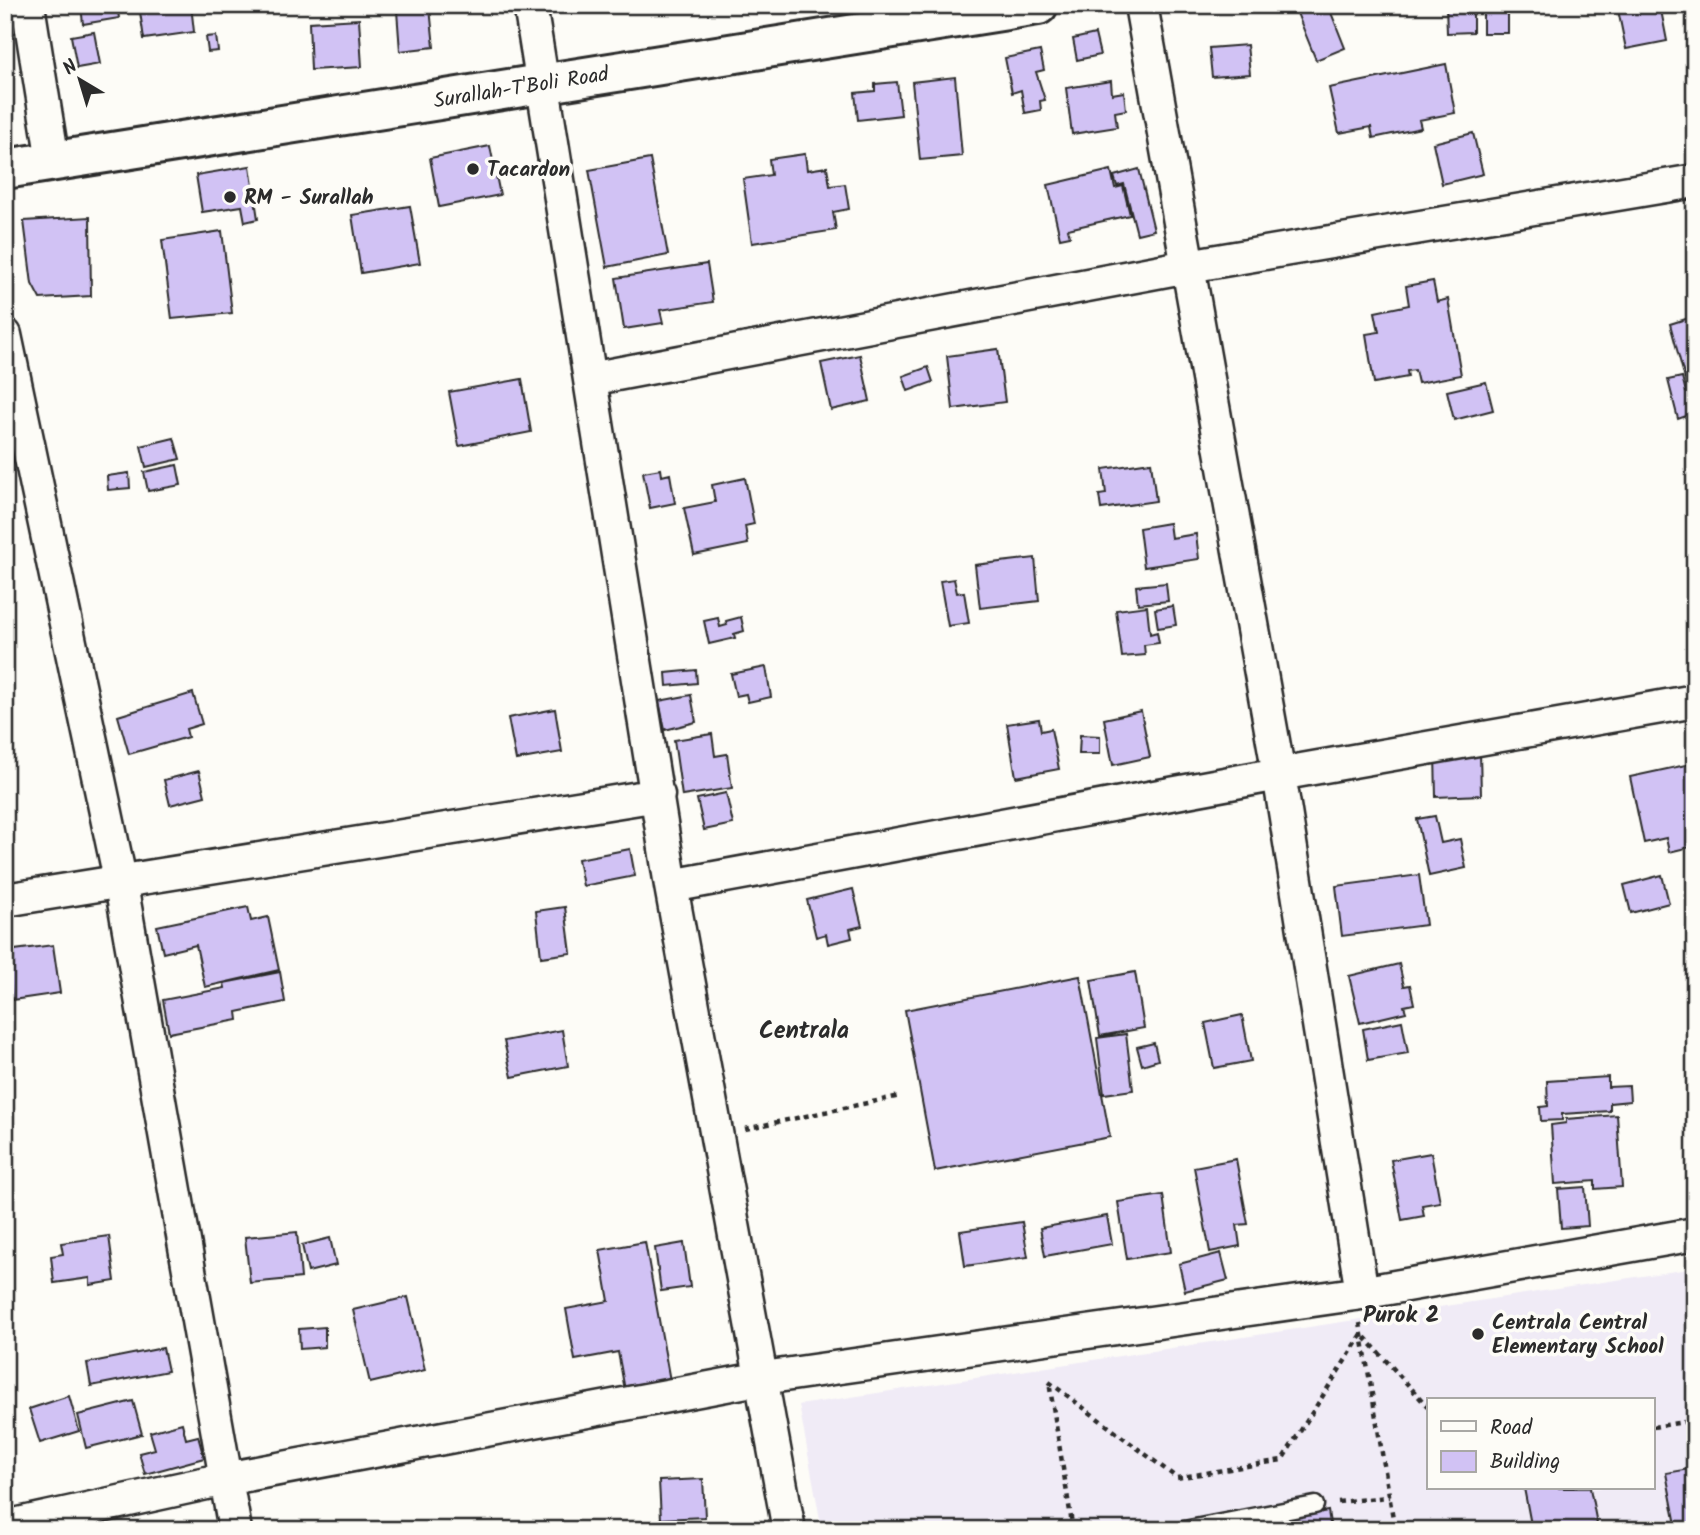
<svg xmlns="http://www.w3.org/2000/svg" width="1700" height="1535" font-family="Kalam,sans-serif">
	<style>
		.built { fill: #f0ebf6; fill-rule: evenodd }
		.building { fill: #d1c2f4; stroke: #2b2b2b; stroke-width: 2 }
		.lines { fill: none; stroke-linecap: round; stroke-linejoin: round }
		.service-casing { stroke: #2b2b2b; stroke-width: 21 }
		.minor-casing { stroke: #2b2b2b; stroke-width: 37 }
		.primary-casing { stroke: #2b2b2b; stroke-width: 44 }
		.path { stroke: #2b2b2b; stroke-width: 4.5; stroke-dasharray: 5 5; stroke-linecap: butt }
		.service { stroke: #fdfcf7; stroke-width: 16 }
		.minor { stroke: #fdfcf7; stroke-width: 32 }
		.primary { stroke: #fdfcf7; stroke-width: 38 }
		.poi-dot { fill: #2b2b2b; stroke: #fdfcf7; stroke-width: 2.5 }
		.labels { text-anchor: middle; stroke-width: 7; stroke-linejoin: round; paint-order: stroke }
		.street-label { font-size: 21px; fill: #2b2b2b; stroke: #fdfcf7 }
		.poi-label { font-size: 21px; font-weight: bold; fill: #2b2b2b; stroke: #fdfcf7; text-anchor: start }
		.neighbourhood-label { font-size: 23px; font-weight: bold; fill: #2b2b2b; stroke: #fdfcf7 }
		.quarter-label { font-size: 24px; font-weight: bold; fill: #2b2b2b; stroke: #fdfcf7 }
	</style>
	<rect width="100%" height="100%" fill="#fdfcf7"/>
	<filter id="ink" filterUnits="userSpaceOnUse"><feTurbulence type="fractalNoise" baseFrequency=".0143" numOctaves="2"/><feDisplacementMap in="SourceGraphic" scale="14" xChannelSelector="R" yChannelSelector="G"/><feConvolveMatrix kernelMatrix="1 2 1 2 8 2 1 2 1" color-interpolation-filters="sRGB"/></filter>
	<g filter="url(#ink)">
		<!-- built -->
		<path class="built" d="M1695,1268V1530H822L799,1405ZM1429,1400H1653V1488H1429Z"/>
		<!-- building -->
		<path class="building" d="M81,5H117L119,18L83,24Z
			M139,5H191L194,32L144,39Z
			M1300,5H1328L1345,48L1316,60L1295,8Z
			M1446,5H1473V32L1447,33Z
			M1483,5H1508V33H1483Z
			M1617,5H1660L1667,41L1626,49Z
			M430,8L434,47L400,51L397,11Z
			M359,19L362,67L311,70L309,22Z
			M94,32L100,64L77,68L71,36Z
			M1095,34L1100,55L1077,60L1073,39Z
			M216,36L218,51L208,52L206,37Z
			M1247,45L1250,74L1212,77L1209,48Z
			M1040,51L1044,70L1036,72L1045,100L1040,101L1041,110L1025,113L1021,90L1012,93L1005,58Z
			M1446,64L1455,113L1419,120L1421,128L1373,138L1371,127L1339,133L1329,88Z
			M955,77L962,156L920,160L912,82Z
			M1111,81L1112,94L1124,92L1126,110L1115,112L1117,127L1072,134L1066,88Z
			M897,82L901,115L858,120L855,93L875,91V84Z
			M1473,133L1483,174L1442,184L1433,143Z
			M490,146L500,195L439,207L430,158Z
			M805,154L807,170L827,167L830,186L845,184L849,209L833,212L836,230L752,243L743,179L771,175L769,159Z
			M650,159L668,255L607,267L589,170Z
			M250,166L258,219L245,222L242,206L202,212L196,175Z
			M1139,169L1154,230L1137,234L1124,184L1117,186L1114,176Z
			M1111,170L1115,188L1123,186L1130,215L1068,229L1070,236L1060,238L1048,185Z
			M410,206L420,263L361,273L352,215Z
			M90,217L91,296L40,299L32,284L24,221Z
			M222,231L232,313L172,319L162,240Z
			M707,264L713,302L660,310L663,323L624,329L616,278Z
			M1433,281L1437,302L1448,299L1461,375L1418,383L1415,370L1407,371L1408,377L1374,383L1366,334L1379,332L1375,312L1409,305L1406,286Z
			M1695,316V388L1688,390L1670,324Z
			M998,349L1005,402L953,409L947,356Z
			M860,355L870,401L831,410L821,363Z
			M928,367L933,382L908,391L903,376Z
			M1682,377L1686,392L1695,390V448L1686,416L1678,419L1668,380Z
			M522,379L531,432L459,446L449,392Z
			M1486,382L1493,410L1454,420L1447,391Z
			M174,438L180,459L146,467L141,446Z
			M1151,462L1156,501L1101,509L1099,495L1106,494L1103,469Z
			M177,465L181,485L148,491L144,472Z
			M661,469L662,476L670,474L675,503L650,508L643,472Z
			M129,473L130,488L108,490L107,476Z
			M745,478L754,524L745,526L748,544L694,555L684,508L715,502L712,485Z
			M1169,523L1171,538L1196,534L1199,559L1144,567L1139,528Z
			M1035,558L1039,601L980,608L975,565Z
			M954,579L957,593L964,592L969,623L948,626L940,581Z
			M1166,583L1168,601L1138,604L1136,586Z
			M1147,606L1150,634L1157,632L1159,643L1144,645L1145,655L1122,657L1116,610Z
			M1173,606L1176,625L1158,628L1155,609Z
			M741,617L744,631L734,634L735,638L709,644L704,621L718,618L720,627L727,625L726,621Z
			M766,667L771,697L748,702L746,694L736,696L731,674Z
			M696,670L697,683L667,686L666,673Z
			M193,693L202,724L186,729L188,737L129,754L118,716Z
			M691,695L696,722L665,730L659,701Z
			M555,709L562,752L516,760L508,718Z
			M1141,711L1150,757L1113,765L1104,719Z
			M1039,719L1041,731L1051,729L1059,769L1016,777L1007,724Z
			M712,734L715,756L727,754L732,788L682,796L674,740Z
			M1080,735L1100,736V754H1079Z
			M1480,752L1481,795L1436,797L1435,753Z
			M1695,763V837L1689,838L1690,847L1669,852L1666,838L1644,843L1630,777Z
			M199,771L205,796L170,805L164,780Z
			M726,793L733,824L704,830L697,799Z
			M1435,816L1441,843L1460,839L1466,868L1429,876L1417,819Z
			M630,849L635,876L583,886L578,859Z
			M1419,875L1426,925L1342,936L1336,886Z
			M1662,875L1669,903L1631,913L1624,885Z
			M853,889L862,926L850,929L852,938L828,944L826,934L816,937L807,900Z
			M248,907L251,921L268,917L279,970L205,987L196,945L163,953L157,926Z
			M565,907L571,953L541,957L536,911Z
			M53,945L60,993L12,1000L10,984L5,985L7,951Z
			M1399,964L1404,986L1410,985L1414,1004L1404,1006L1406,1012L1360,1023L1349,976Z
			M280,972L285,1002L237,1012L238,1020L169,1033L163,1000L225,988L224,983Z
			M1135,972L1144,1028L1100,1036L1091,980Z
			M1080,976L1110,1137L935,1171L905,1010Z
			M1242,1015L1251,1061L1214,1068L1205,1023Z
			M1402,1021L1408,1053L1368,1060L1363,1029Z
			M562,1030L568,1066L512,1077L504,1041Z
			M1126,1034L1133,1090L1104,1094L1097,1038Z
			M1154,1043L1158,1060L1142,1065L1137,1047Z
			M1608,1077V1087L1629,1086L1630,1101L1610,1103V1111L1562,1114V1120L1541,1121L1540,1107L1548,1106L1547,1081Z
			M1617,1115L1622,1187L1595,1189V1181L1555,1184L1551,1125L1566,1123V1119Z
			M1431,1153L1440,1202L1422,1205L1424,1216L1402,1220L1391,1160Z
			M1236,1159L1248,1224L1237,1225L1240,1246L1210,1252L1194,1167Z
			M1585,1187L1588,1226L1561,1228L1558,1189Z
			M1163,1195L1171,1252L1127,1259L1118,1202Z
			M1107,1216L1112,1244L1045,1256L1040,1228Z
			M1022,1222L1028,1257L965,1266L960,1231Z
			M297,1232L301,1278L250,1283L245,1237Z
			M109,1236L115,1281L90,1285V1278L54,1283L51,1256L63,1254L61,1243Z
			M330,1238L336,1265L308,1272L302,1245Z
			M645,1242L670,1381L625,1390L618,1352L575,1360L566,1309L609,1301L600,1250Z
			M684,1243L690,1287L661,1291L655,1248Z
			M1221,1253L1228,1280L1185,1291L1179,1264Z
			M408,1297L425,1370L370,1383L353,1310Z
			M325,1327V1347L300,1349L299,1329Z
			M163,1348L168,1371L91,1386L87,1363Z
			M69,1396L79,1431L40,1443L29,1409Z
			M133,1401L142,1434L86,1448L78,1415Z
			M182,1423L186,1439L198,1436L204,1458L145,1474L139,1453L155,1449L150,1432Z
			M1695,1468V1530H1677L1666,1473Z
			M703,1479L705,1517L661,1519L659,1481Z
			M1524,1488H1590L1597,1524L1584,1526L1585,1530H1532Z
			M1328,1511L1331,1530H1280L1278,1520Z
			M1273,1522L1274,1530H1226Z"/>
		<g class="lines">
			<!-- service casing -->
			<g class="service-casing">
				<path id="service" d="M1184,1530L1315,1505"/>
			</g>
			<!-- minor casing -->
			<g class="minor-casing">
				<path id="minor" d="M28,5L53,161
					M530,5L671,886L789,1530
					M1141,5L1279,774L1362,1293
					M5,335L120,879L235,1530
					M590,379L1188,266L1695,181
					M671,886L1279,774L1695,701
					M5,900L658,795
					M5,1527L225,1479L763,1378L1355,1294L1695,1234"/>
			</g>
			<!-- primary casing -->
			<g class="primary-casing">
				<path id="primary" d="M5,169L1038,5"/>
			</g>
			<!-- path -->
			<path class="path" d="M745,1129L900,1096
				M1360,1323L1395,1530
				M1653,1427L1684,1422
				M1338,1502L1389,1497
				M1073,1530L1049,1382L1177,1478L1282,1460L1362,1334L1429,1408"/>
			<!-- service -->
			<use href="#service" class="service"/>
			<!-- minor -->
			<use href="#minor" class="minor"/>
			<!-- primary -->
			<use href="#primary" class="primary"/>
		</g>
	</g>
	<!-- markers -->
	<g class="poi-dot">
		<circle cx="473" cy="169" r="7"/>
		<circle cx="230" cy="197" r="7"/>
		<circle cx="1478" cy="1334" r="7"/>
	</g>
	<g class="labels">
		<!-- street labels -->
		<g class="street-label">
			<text transform="translate(521 87) rotate(-9)" y="7">Surallah-T'Boli Road</text>
		</g>
		<!-- poi labels -->
		<g class="poi-label">
			<text x="487" y="176">Tacardon</text>
			<text x="244" y="204">RM - Surallah</text>
			<text x="1492" y="1329">Centrala Central<tspan x="1492" dy="24">Elementary School</tspan></text>
		</g>
		<!-- neighbourhood labels -->
		<g class="neighbourhood-label">
			<text x="1401" y="1322">Purok 2</text>
		</g>
		<!-- quarter labels -->
		<g class="quarter-label">
			<text x="804" y="1038">Centrala</text>
		</g>
	</g>
	<!-- margin -->
	<rect width="1700" height="1535" fill="none" stroke="#fdfcf7" stroke-width="28"/>
	<rect x="14" y="14" width="1672" height="1507" fill="none" stroke="#2b2b2b" stroke-width="2.5" filter="url(#ink)"/>
	<!-- legend -->
	<rect x="1427" y="1398" width="228" height="91" fill="#fdfcf7" stroke="#a9a8a5" stroke-width="2"/>
	<rect x="1441" y="1421" width="35" height="10" fill="#fdfcf7" stroke="#a9a8a5" stroke-width="2"/>
	<text x="1490" y="1434" font-size="21" fill="#2b2b2b">Road</text>
	<rect x="1441" y="1451" width="35" height="21" fill="#d1c2f4" stroke="#a9a8a5" stroke-width="2"/>
	<text x="1490" y="1468" font-size="21" fill="#2b2b2b">Building</text>
	<!-- north arrow -->
	<g transform="translate(80 80) rotate(322)" stroke="#fdfcf7" stroke-width="5" paint-order="stroke">
	<path d="M0-5L12 26L0 18L-12 26Z" fill="#2b2b2b"/>
	<text y="-10" font-size="19" font-weight="bold" text-anchor="middle" fill="#2b2b2b">N</text>
	</g>
</svg>
